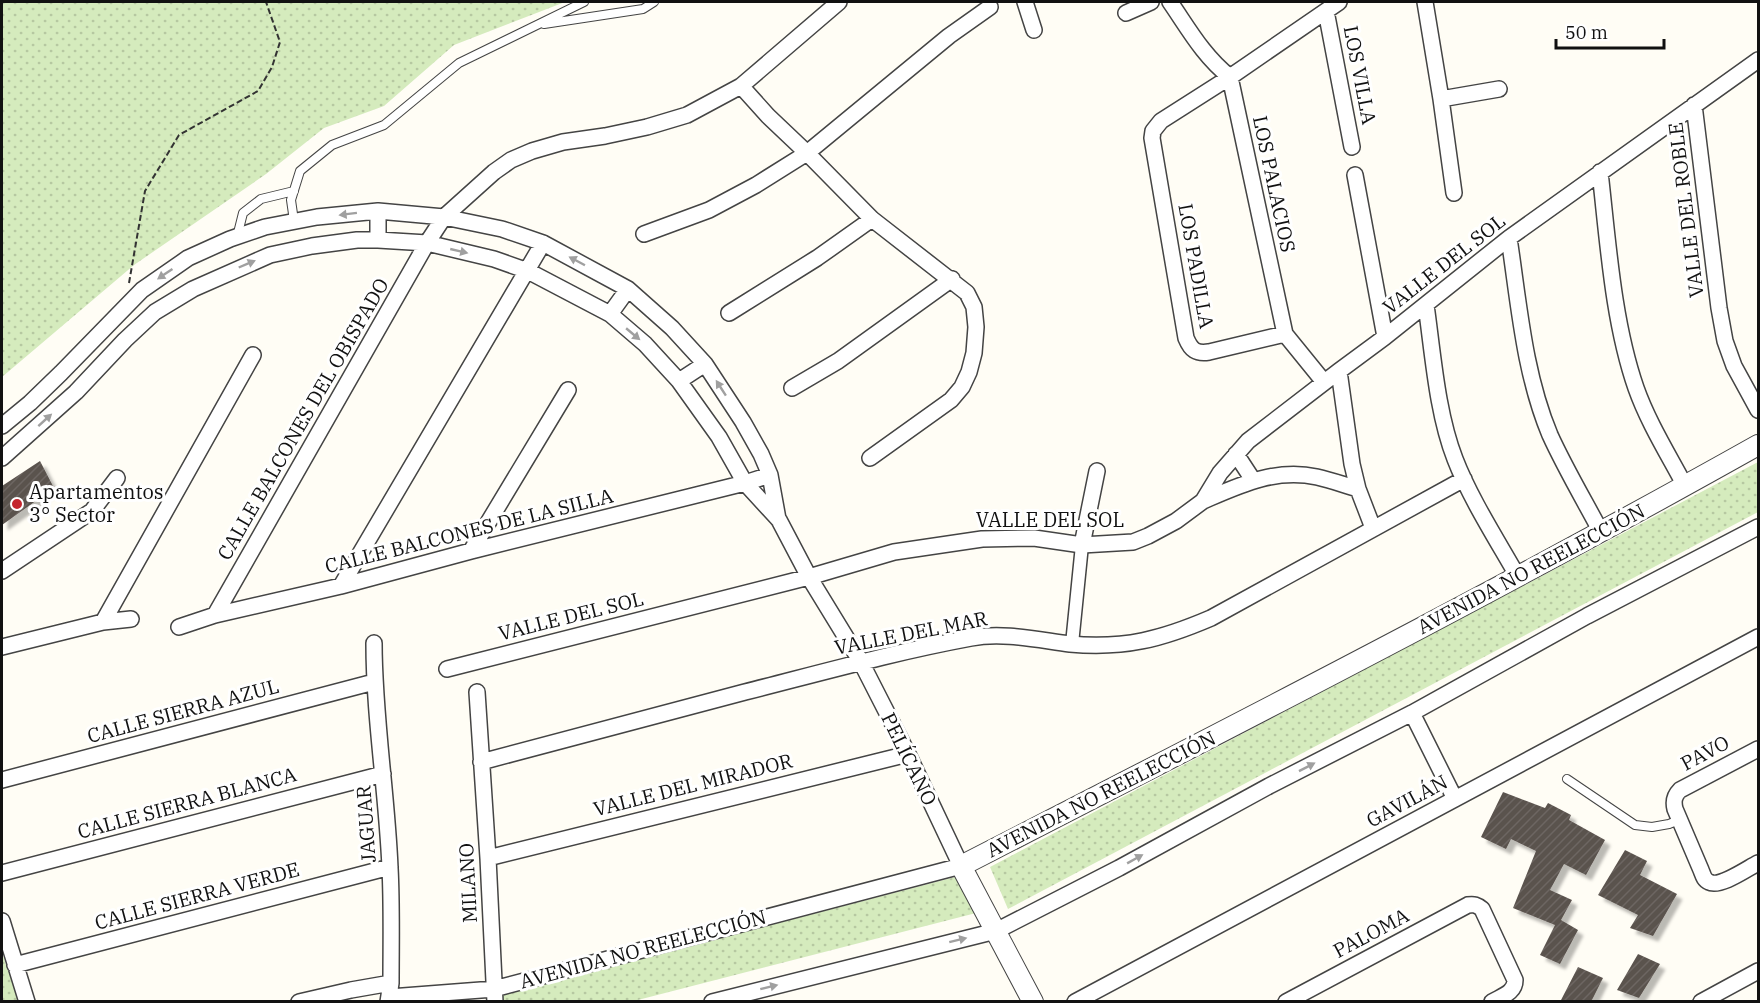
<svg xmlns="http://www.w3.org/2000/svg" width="1760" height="1003" font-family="'IBM Plex Serif',serif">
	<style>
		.grass { fill: url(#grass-dots) }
		.building { fill: url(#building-hatch); filter: url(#shadow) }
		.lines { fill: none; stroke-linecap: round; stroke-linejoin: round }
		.service-casing { stroke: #444; stroke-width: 10 }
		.pedestrian-casing { stroke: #444; stroke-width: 15 }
		.minor-casing { stroke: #444; stroke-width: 18 }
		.tertiary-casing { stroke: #444; stroke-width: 22 }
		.path { stroke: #333; stroke-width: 2; stroke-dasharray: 6 3; stroke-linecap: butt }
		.service { stroke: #fff; stroke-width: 8 }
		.pedestrian { stroke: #fff; stroke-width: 12 }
		.minor { stroke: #fff; stroke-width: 15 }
		.tertiary { stroke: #fff; stroke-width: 20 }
		.oneway { fill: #a0a0a0 }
		.poi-dot { fill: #c4262e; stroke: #fff; stroke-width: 2 }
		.labels { text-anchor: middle; stroke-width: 6; stroke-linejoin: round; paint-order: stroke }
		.street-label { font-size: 20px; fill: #111; stroke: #fff }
		.poi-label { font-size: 20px; fill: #111; stroke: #fff; text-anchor: start }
	</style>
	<defs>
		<pattern id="grass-dots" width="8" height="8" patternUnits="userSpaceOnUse" patternTransform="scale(1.5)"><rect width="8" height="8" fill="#d5ebbd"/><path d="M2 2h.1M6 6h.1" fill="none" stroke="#b6c8a1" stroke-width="1.8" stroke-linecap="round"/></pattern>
		<pattern id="building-hatch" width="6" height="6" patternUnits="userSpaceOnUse" patternTransform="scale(1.5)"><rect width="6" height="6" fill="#5a524d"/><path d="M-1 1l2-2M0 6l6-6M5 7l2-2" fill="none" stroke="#6d6662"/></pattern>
		<filter id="shadow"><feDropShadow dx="5.5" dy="5.5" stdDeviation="1.5" flood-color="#0004"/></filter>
	</defs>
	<rect width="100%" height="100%" fill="#fffdf5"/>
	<!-- grass -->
	<path class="grass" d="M2,2H565L454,45L384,106L324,128L266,174L134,265L2,377Z
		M1758,462V512L1008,909L990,867Z
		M963,875L980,912L634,1001H502L501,995Z
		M2,953L19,1001H2Z"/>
	<!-- building -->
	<path class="building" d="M40,461L54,488L2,525V486Z
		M1503,792L1545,808L1548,803L1571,815L1569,820L1605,840L1586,875L1564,864L1550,890L1572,900L1561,920L1578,930L1560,964L1540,955L1555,925L1513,908L1536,851L1511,839L1506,849L1481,837Z
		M1625,850L1647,861L1640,875L1677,894L1653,936L1630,928L1638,915L1598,895Z
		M1638,954L1660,964L1639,998L1617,990Z
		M1578,967L1603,978L1591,1002H1560Z"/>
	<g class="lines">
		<!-- service casing -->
		<g class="service-casing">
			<path id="service" d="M544,24L643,9L654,2
				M294,221L291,200L300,171L332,145L384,125L459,63L584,2
				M237,237L243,213L261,199L294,191
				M1567,779L1635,825L1652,827L1669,824L1679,820"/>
		</g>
		<!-- pedestrian casing -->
		<g class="pedestrian-casing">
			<path id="pedestrian" d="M1072,644L1082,545"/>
		</g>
		<!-- minor casing -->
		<g class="minor-casing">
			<path id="minor" d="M1025,2L1034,30
				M1170,2C1188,28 1204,57 1230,77L1285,334L1324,382
				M1425,2L1441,99L1454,193
				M1326,11L1352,147
				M1126,13L1151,2
				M741,86L768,116L807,153L872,219L967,293L974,307L976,327L974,353L969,372L962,387L951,400L870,458
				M1441,99L1499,89
				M1694,105L1719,308L1725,341L1734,366L1758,410
				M1600,172C1608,242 1613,322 1636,388C1648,422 1668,454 1685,486
				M1355,175L1385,337
				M378,211V240
				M644,234L709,210L756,185L807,153L949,36L990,7
				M1509,238C1519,304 1524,373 1550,435C1565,468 1584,500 1601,532
				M1426,305C1433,354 1437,413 1455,459C1470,498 1497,540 1518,577
				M729,313L817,258L872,219
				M610,314L628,289
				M1285,334L1209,352C1196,354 1191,350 1186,338L1152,138L1153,131L1161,121L1230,77L1339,2
				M1339,371L1352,464L1358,489L1373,528
				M679,381L705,364
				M792,388L838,361L952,279
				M2,426L30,403L61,373L142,290L188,258L230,239L265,227L317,217L378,211L444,217L502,229L543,243L628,289L672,328L705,364L743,422L761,454L770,475L778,519
				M1236,454L1253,480
				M2,458L76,392L125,340L155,312L193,289L270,255L312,246L357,240H378L427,243L494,259L528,271L610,314L645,344L679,381L719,437L745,483L779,520L809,577L861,662L908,754L961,866L494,989L390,997
				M1203,501C1240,485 1275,468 1317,477C1331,480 1344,485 1358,489
				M1082,545L1097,471
				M471,551L568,390
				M2,571L92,511L117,478
				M341,586L543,243
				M215,615L427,243L444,217L494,172L511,160L532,151L563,142L605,136L647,127L687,115L741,86L839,2
				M103,622L253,355
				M179,627L215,615L341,586L471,551L745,483L770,475
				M374,643C374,718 387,793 390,868C392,906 391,944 391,983L388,1002
				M2,647L103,622L131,619
				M447,669L809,577L894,552L982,539L1034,538L1082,545L1133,542L1148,536L1176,521L1203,501L1220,473L1248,441L1339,371L1385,337L1509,238L1758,60
				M477,692L488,858L495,1002
				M1412,713L1455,799
				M1758,749L1680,790C1674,796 1673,801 1675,809L1701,870C1703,875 1704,880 1709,882C1720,888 1748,868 1758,863
				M481,762C569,738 657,715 745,692C820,673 895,652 971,638C1003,632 1038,640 1070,644C1125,649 1162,639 1211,618L1464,479
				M2,780L374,682
				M488,858L908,754
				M2,873L383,774
				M2,921L27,1002
				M15,965L390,867
				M299,1002L351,990L391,983
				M712,1002L996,931L1119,868L1269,786L1412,713L1587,616L1758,527
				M1075,1002L1758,637
				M1286,1002L1468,905C1474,904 1477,905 1482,909L1515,980C1515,993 1502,996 1492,1002
				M1701,1002L1758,971"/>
		</g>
		<!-- tertiary casing -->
		<g class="tertiary-casing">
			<path id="tertiary" d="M1033,1002L961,866C1228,729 1496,592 1758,445"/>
		</g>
		<!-- path -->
		<path class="path" d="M129,283L145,191L179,135L258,91L272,67L280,42L266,2"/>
		<!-- service -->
		<use href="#service" class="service"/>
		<!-- pedestrian -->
		<use href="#pedestrian" class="pedestrian"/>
		<!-- minor -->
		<use href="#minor" class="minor"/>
		<!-- tertiary -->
		<use href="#tertiary" class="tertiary"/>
	</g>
	<!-- one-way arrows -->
	<defs><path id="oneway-solid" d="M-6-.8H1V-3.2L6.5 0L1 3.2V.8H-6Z" transform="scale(1.5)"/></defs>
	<g class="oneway">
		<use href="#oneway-solid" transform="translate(348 214) rotate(173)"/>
		<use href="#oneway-solid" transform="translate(459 251) rotate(13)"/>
		<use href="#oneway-solid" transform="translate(577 261) rotate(-152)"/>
		<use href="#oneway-solid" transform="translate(247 264) rotate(-23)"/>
		<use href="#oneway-solid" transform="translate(165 274) rotate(146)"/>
		<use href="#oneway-solid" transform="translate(633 334) rotate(40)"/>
		<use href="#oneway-solid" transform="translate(721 388) rotate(-123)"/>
		<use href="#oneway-solid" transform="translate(45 420) rotate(-42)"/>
		<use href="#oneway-solid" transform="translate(1307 767) rotate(-27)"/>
		<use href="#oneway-solid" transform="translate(1135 859) rotate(-29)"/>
		<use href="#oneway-solid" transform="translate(958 940) rotate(-14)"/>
		<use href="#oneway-solid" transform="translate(769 987) rotate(-14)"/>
	</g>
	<!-- markers -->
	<circle class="poi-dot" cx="17" cy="504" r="6"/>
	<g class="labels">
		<!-- street labels -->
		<g class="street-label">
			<text transform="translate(1360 75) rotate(79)" y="7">LOS VILLA</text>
			<text transform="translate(1274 184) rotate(78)" y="7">LOS PALACIOS</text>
			<text transform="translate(1686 210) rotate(-97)" y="7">VALLE DEL ROBLE</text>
			<text transform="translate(1444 264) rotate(-38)" y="7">VALLE DEL SOL</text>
			<text transform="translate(1196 266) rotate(80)" y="7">LOS PADILLA</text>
			<text transform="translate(303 419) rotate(-60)" y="7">CALLE BALCONES DEL OBISPADO</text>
			<text x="1050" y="527">VALLE DEL SOL</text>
			<text transform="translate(469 531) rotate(-14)" y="7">CALLE BALCONES DE LA SILLA</text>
			<text transform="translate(1531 569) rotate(-28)" y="7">AVENIDA NO REELECCIÓN</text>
			<text transform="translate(571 616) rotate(-14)" y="7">VALLE DEL SOL</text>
			<text transform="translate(911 633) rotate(-11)" y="7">VALLE DEL MAR</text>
			<text transform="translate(183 711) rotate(-15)" y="7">CALLE SIERRA AZUL</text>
			<text transform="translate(1705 753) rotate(-28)" y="7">PAVO</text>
			<text transform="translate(909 759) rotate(64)" y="7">PELÍCANO</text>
			<text transform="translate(693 785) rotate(-14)" y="7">VALLE DEL MIRADOR</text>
			<text transform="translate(1101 794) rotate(-27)" y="7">AVENIDA NO REELECCIÓN</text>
			<text transform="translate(1407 801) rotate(-28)" y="7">GAVILÁN</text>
			<text transform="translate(187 803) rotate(-15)" y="7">CALLE SIERRA BLANCA</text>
			<text transform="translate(366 824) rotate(-94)" y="7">JAGUAR</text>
			<text transform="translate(468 883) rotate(-93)" y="7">MILANO</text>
			<text transform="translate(197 896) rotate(-15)" y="7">CALLE SIERRA VERDE</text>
			<text transform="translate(1371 933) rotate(-28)" y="7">PALOMA</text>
			<text transform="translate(643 949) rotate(-15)" y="7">AVENIDA NO REELECCIÓN</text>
		</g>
		<!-- poi labels -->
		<g class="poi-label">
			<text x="29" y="499">Apartamentos<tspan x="29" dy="23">3° Sector</tspan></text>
		</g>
	</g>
	<!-- border -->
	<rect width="1760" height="1003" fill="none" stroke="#111111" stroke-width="6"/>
	<!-- scale -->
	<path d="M1556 39v9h108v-9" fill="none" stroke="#111111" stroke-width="3"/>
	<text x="1565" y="39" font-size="18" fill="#111111" stroke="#ffffff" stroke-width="4.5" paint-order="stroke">50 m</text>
</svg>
